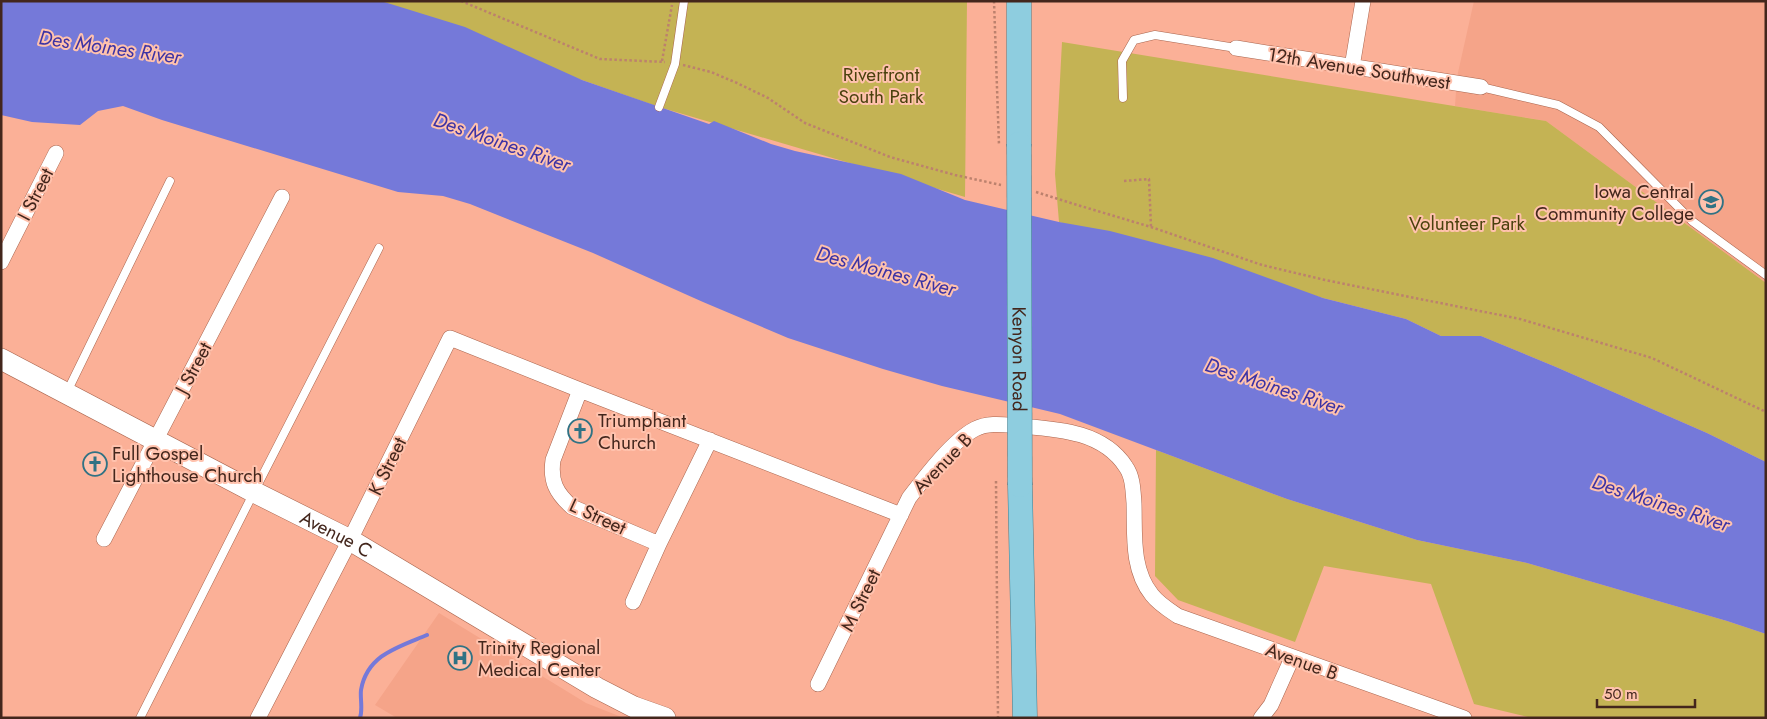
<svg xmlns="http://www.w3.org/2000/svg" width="1767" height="719" font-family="Jost,sans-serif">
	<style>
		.built { fill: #f5a489 }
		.green { fill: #c4b354 }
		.water { fill: #7579d9 }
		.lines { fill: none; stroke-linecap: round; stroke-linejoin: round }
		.stream { stroke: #7579d9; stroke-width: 4 }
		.lane-casing { stroke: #a9654e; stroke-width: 9 }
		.street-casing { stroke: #a9654e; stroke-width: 16 }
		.secondary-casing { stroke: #a9654e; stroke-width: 22 }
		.primary-casing { stroke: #427d8d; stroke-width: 25 }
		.path { stroke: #bc816d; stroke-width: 2.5; stroke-dasharray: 2.5 2.5; stroke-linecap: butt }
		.lane { stroke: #fff; stroke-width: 8 }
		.street { stroke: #fff; stroke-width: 15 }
		.secondary { stroke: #fff; stroke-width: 21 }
		.primary { stroke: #8ecddf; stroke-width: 24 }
		.primary-bridge-casing { stroke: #427d8d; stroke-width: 25; stroke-linecap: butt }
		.primary-bridge { stroke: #8ecddf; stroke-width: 24 }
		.labels { text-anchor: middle; stroke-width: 4; stroke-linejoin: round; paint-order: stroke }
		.street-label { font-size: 19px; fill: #43261c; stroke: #ffc2ad }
		.park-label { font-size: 19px; fill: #4a410d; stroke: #ffc2ad }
		.poi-label { font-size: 19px; fill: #43261c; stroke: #ffc2ad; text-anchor: start }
		.water-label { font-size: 20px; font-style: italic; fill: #3d33a4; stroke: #ffc2ad }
	</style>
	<rect width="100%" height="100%" fill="#fbb097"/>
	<!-- built -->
	<path class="built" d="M1474,1H1766V283L1546,121L1455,106L1457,77Z
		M439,613L586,703L624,718H397L375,705Z"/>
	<!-- green -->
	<path class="green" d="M331,1H967L965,197L659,107L582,80Z
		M1062,42L1546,121L1766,283V462L1707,433L1556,367L1481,336H1441L1406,319L1323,298L1059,222L1055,174Z
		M1156,450L1287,499L1417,540L1527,563L1727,621L1766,634V718H1532L1474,704L1431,584L1324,566L1295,642L1178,600L1155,576Z"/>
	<!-- water -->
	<path class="water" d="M1,1H381L465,27L582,80L709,124L714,121L771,144L795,151L901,174L965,200L1059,222L1110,231L1213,258L1323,298L1406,319L1441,336H1481L1556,367L1707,433L1766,462V634L1727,621L1527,563L1417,540L1287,499L1060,414L942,386L883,369L788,338L703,302L593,253L470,204L443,196L398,192L162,120L123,106L98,111L80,125L32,122L1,115Z"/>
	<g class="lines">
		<!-- stream -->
		<path class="stream" d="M360,718C363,709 360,699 361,690C367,655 398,647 427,635"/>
		<!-- lane casing -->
		<g class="lane-casing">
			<path id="lane" d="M1481,87L1558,105L1599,127L1692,221L1766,275
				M1123,98L1122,61L1134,40L1155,35L1236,48
				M659,107L675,64L684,1
				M67,392L170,181
				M140,718L254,492L379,248"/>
		</g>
		<!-- street casing -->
		<g class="street-casing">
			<path id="street" d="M1236,48L1481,87
				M1352,67L1363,1
				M1,262L56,153
				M580,390L553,460C550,481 556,493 572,507L659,544
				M104,539L282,197
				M633,602L659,544L710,440
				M818,684L909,498C925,477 952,441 975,429C989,422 1005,425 1020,426C1057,429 1103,431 1126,467C1133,477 1133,491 1134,503C1135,534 1131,569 1152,595C1159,604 1169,610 1178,616L1464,718
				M258,718L350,540L450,338L580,390L901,515
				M1261,718L1271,705L1292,658"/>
		</g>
		<!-- secondary casing -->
		<g class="secondary-casing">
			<g id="secondary">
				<path id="s1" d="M1,359L254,492L350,540L597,688L634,707L665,718"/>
			</g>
		</g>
		<!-- primary casing -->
		<g class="primary-casing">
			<path id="primary" d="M1019,144V1
				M1020,485L1025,718"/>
		</g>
		<!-- path -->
		<path class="path" d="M461,1L600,59L665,62
			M994,1L999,145
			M662,61L672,5
			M683,65L711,72L737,83L768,98L805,123L890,157L955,175L1001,185
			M1124,181L1149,179L1151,227
			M1036,192L1074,204L1151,227L1262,265L1325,280L1520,319L1652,358L1766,412
			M996,481L998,718"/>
		<!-- lane -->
		<use href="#lane" class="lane"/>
		<!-- street -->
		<use href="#street" class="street"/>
		<!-- secondary -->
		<use href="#secondary" class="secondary"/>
		<!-- primary -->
		<use href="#primary" class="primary"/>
		<!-- primary-bridge casing -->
		<g class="primary-bridge-casing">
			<g id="primary-bridge">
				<path id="s2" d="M1019,144L1020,485"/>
			</g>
		</g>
		<!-- primary-bridge -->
		<use href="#primary-bridge" class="primary-bridge"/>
	</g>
	<!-- icons -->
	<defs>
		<g id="university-ring" transform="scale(1.25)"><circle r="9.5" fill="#ffc2ad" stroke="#307284" stroke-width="1.5"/><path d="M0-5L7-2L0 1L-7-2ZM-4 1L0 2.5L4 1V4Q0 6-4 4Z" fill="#307284"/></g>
		<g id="church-ring" transform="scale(1.25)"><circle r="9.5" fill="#ffc2ad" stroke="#307284" stroke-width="1.5"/><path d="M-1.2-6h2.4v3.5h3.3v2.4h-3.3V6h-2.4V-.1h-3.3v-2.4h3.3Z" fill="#307284"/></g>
		<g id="hospital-ring" transform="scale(1.25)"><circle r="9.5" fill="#ffc2ad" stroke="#307284" stroke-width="1.5"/><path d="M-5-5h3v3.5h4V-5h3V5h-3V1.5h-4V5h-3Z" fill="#307284"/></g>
	</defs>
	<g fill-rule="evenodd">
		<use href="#university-ring" x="1711" y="202"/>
		<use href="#church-ring" x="580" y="431"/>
		<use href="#church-ring" x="95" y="464"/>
		<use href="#hospital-ring" x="460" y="658"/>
	</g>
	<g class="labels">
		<!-- street labels -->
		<g class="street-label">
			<text transform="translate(1359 68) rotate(9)" y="7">12th Avenue Southwest</text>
			<text transform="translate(35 194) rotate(-63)" y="7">I Street</text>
			<text dy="7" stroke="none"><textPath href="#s2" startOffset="215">Kenyon Road</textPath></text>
			<text transform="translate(193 368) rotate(-62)" y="7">J Street</text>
			<text transform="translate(942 463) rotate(-46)" y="7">Avenue B</text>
			<text transform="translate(387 466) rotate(-64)" y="7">K Street</text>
			<text transform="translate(598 516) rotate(25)" y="7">L Street</text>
			<text dy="7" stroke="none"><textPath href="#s1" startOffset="378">Avenue C</textPath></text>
			<text transform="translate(860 600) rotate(-64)" y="7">M Street</text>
			<text transform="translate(1302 661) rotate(20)" y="7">Avenue B</text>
		</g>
		<!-- park labels -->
		<g class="park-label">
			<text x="881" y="81">Riverfront<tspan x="881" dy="22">South Park</tspan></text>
			<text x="1467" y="230">Volunteer Park</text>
		</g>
		<!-- poi labels -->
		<g class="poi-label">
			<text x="1694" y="198" text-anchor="end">Iowa Central<tspan x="1694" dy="22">Community College</tspan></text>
			<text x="598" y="427">Triumphant<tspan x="598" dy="22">Church</tspan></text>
			<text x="112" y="460">Full Gospel<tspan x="112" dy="22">Lighthouse Church</tspan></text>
			<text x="478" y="654">Trinity Regional<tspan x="478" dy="22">Medical Center</tspan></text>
		</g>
		<!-- water labels -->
		<g class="water-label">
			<text transform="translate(110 47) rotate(8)" y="7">Des Moines River</text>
			<text transform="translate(502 142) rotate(19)" y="7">Des Moines River</text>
			<text transform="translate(886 271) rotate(15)" y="7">Des Moines River</text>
			<text transform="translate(1274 386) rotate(18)" y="7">Des Moines River</text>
			<text transform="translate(1661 503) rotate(18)" y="7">Des Moines River</text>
		</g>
	</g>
	<!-- border -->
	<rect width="1767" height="719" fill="none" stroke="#43261c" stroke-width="5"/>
	<!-- scale -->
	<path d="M1597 699v8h98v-8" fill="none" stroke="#43261c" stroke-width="2.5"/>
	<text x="1604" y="699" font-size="15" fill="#43261c" stroke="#ffc2ad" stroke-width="4" paint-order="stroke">50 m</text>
</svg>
